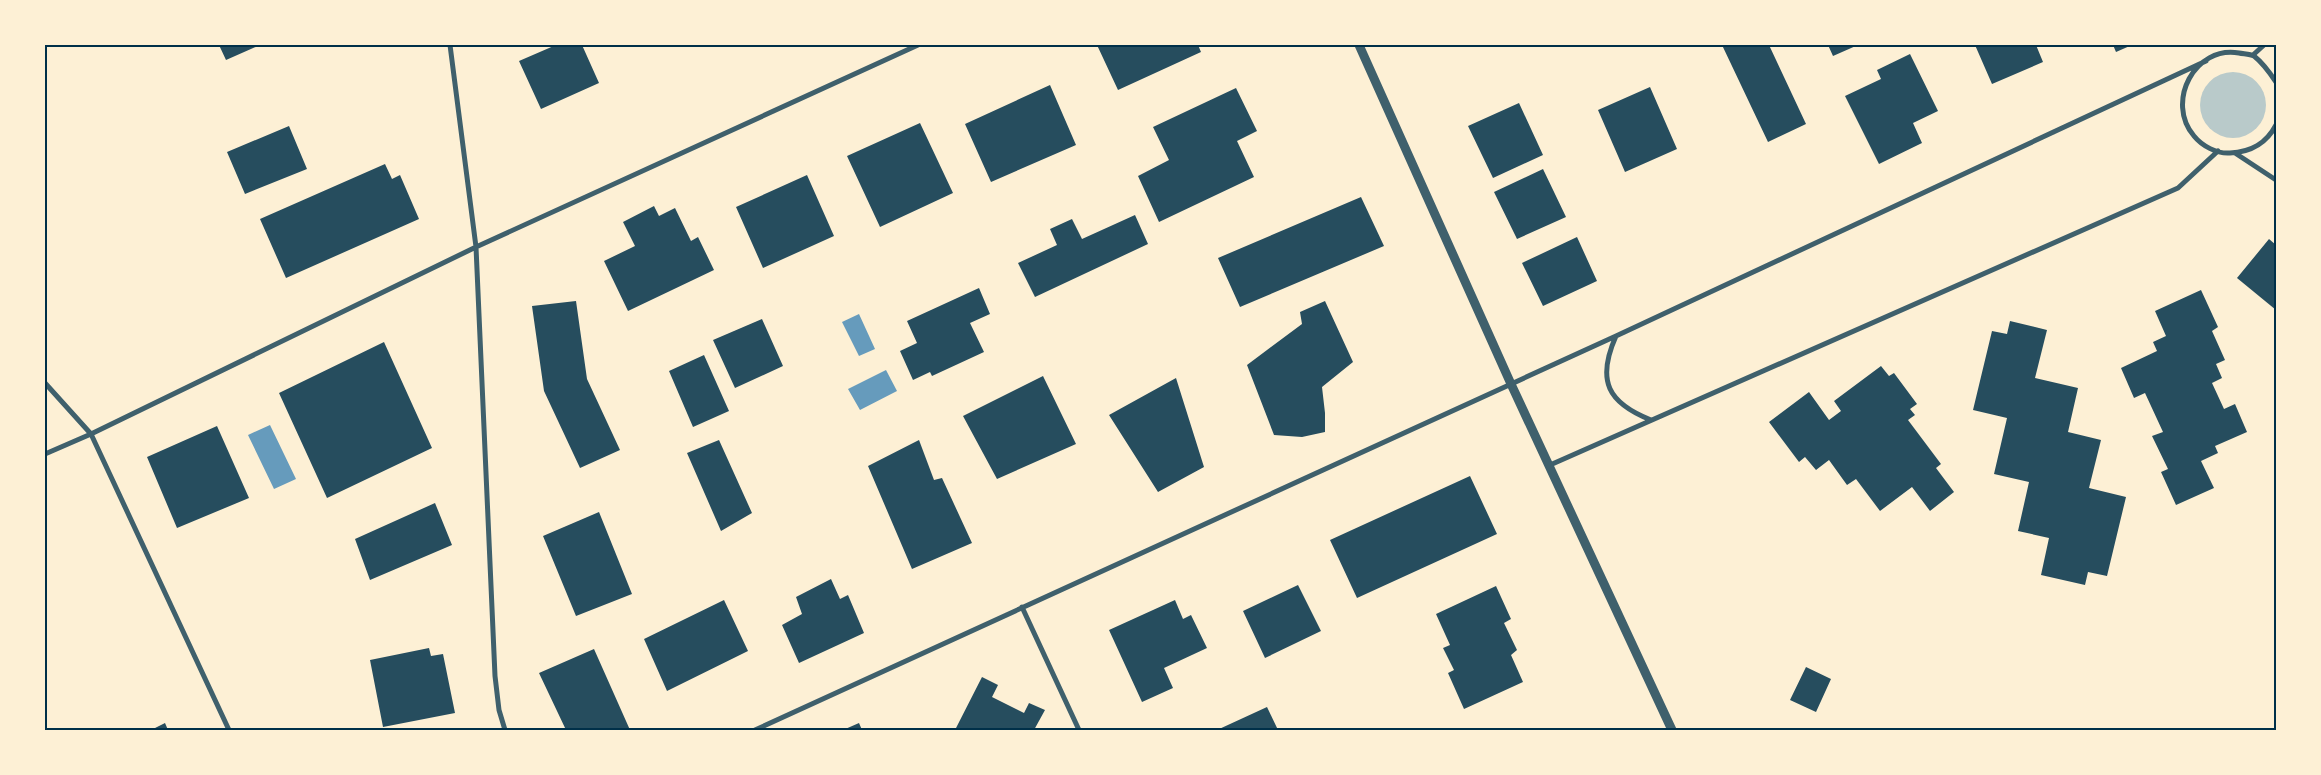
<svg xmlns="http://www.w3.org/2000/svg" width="2321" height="775" font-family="Karla,sans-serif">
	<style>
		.green { fill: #b9caca }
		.water { fill: #669bbc }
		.building { fill: #264d5e }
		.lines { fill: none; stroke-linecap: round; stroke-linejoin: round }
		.minor { stroke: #3f606c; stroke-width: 5 }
		.tertiary { stroke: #3f606c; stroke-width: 9 }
		.neatline { fill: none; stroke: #003049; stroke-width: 2 }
	</style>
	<rect width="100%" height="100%" fill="#fdf0d5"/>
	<!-- green -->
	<path class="green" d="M2200 105a33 33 0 1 1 66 0a33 33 0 1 1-66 0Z"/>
	<!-- water -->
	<path class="water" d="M859,314L875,349L859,356L842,322Z
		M886,370L897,391L860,410L848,389Z
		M270,425L296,479L274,489L248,435Z"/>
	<!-- building -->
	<path class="building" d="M219,45H260L226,60Z
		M556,45H582L599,83L541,109L519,61Z
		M1097,45H1198L1201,52L1118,90Z
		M1722,45H1769L1806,124L1768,142Z
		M1828,45H1858L1833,56Z
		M1975,45H2036L2043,62L1992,84Z
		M2113,45H2132L2116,52Z
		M1910,54L1938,111L1913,123L1922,143L1879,164L1845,96L1881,79L1877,70Z
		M1050,85L1076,145L991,182L965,124Z
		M1650,87L1677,149L1625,172L1598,110Z
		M1236,88L1257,131L1237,141L1254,177L1159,222L1138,176L1169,160L1153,127Z
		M1519,103L1543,155L1493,178L1468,126Z
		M920,123L953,193L880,227L847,156Z
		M289,126L307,169L245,194L227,152Z
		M385,164L392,179L400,175L419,219L286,278L260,219Z
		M1543,169L1566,217L1517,239L1494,192Z
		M807,175L834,236L763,268L736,207Z
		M1361,197L1384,246L1240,307L1218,258Z
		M654,206L659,216L675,208L691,241L698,237L714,270L628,311L604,261L635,246L623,222Z
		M1135,215L1148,244L1035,297L1018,263L1057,245L1050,229L1072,219L1082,239Z
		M1577,237L1597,281L1543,306L1522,263Z
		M2269,239L2276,245V310L2237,278Z
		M979,288L990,314L970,323L984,352L932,376L930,372L913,380L900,351L917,343L907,321Z
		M2201,290L2218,327L2212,331L2225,360L2216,364L2222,378L2212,383L2224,409L2235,404L2247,432L2215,446L2218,453L2201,461L2214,488L2176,505L2161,472L2168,469L2152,436L2163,432L2145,393L2134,398L2121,368L2157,351L2153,342L2166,336L2155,311Z
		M576,301L587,379L620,450L580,468L544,391L532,306Z
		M1325,301L1353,362L1322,387L1325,413V432L1302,437L1274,435L1247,365L1302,324L1300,312Z
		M762,319L783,366L735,388L713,340Z
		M2010,321L2047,330L2035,378L2078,388L2068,432L2101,440L2089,488L2126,497L2107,576L2088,572L2085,585L2041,575L2049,538L2018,531L2029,482L1994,474L2007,418L1973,410L1992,331L2007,334Z
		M384,342L432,448L327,498L279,393Z
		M704,355L729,411L693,427L669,371Z
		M1881,366L1889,376L1894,373L1917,404L1910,409L1915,415L1908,420L1941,464L1936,468L1954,492L1930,511L1912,487L1880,511L1856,479L1847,485L1829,460L1816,470L1805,457L1799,462L1769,422L1809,392L1829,420L1841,411L1834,401Z
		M1043,376L1076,444L997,479L963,416Z
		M1176,378L1204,467L1158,492L1109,415Z
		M217,426L249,498L177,528L147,457Z
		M719,440L752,513L721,531L687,453Z
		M919,440L934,480L942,478L972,543L912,569L868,466Z
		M1470,476L1497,534L1357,598L1330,540Z
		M435,503L452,545L370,580L355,539Z
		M599,512L632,594L576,616L543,536Z
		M831,579L840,599L848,595L864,633L799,663L782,625L802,614L796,597Z
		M1298,585L1321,631L1265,658L1243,611Z
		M1496,586L1511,619L1504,623L1517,650L1511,655L1523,682L1464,709L1448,673L1454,670L1443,648L1450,645L1436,614Z
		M724,600L748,651L667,691L644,639Z
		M1175,600L1183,619L1191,615L1207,648L1164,668L1173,688L1142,702L1109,630Z
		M429,648L431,656L443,654L455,713L383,727L370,660Z
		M594,649L630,730H566L539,673Z
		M1806,667L1831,679L1816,712L1790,700Z
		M982,677L998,685L992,697L1024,713L1029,703L1045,710L1034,730H955Z
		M1267,707L1278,730H1217Z
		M165,723L168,730H151Z
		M859,723L862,730H843Z"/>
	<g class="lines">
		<!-- minor -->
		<path class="minor" d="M450,45L476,247L495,676L499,710L505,730
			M2253,55L2264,45
			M2276,82C2270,73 2263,63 2254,56C2250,54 2244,54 2239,53C2195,45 2165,102 2194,136C2202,146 2217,154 2230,153C2251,152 2266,144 2276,125
			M2235,153L2276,180
			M1616,336C1596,381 1608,403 1651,420
			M45,383L91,434L229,730
			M45,454L91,434L476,247L918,45
			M1550,465L2178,188L2218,151
			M1022,607L1079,730
			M755,730L1616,336L2206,61"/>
		<!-- tertiary -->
		<path class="tertiary" d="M1359,45L1511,384L1672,730"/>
	</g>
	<!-- border -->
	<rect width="2321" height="775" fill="none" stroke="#fdf0d5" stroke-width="92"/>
	<rect x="46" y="46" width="2229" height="683" class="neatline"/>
</svg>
